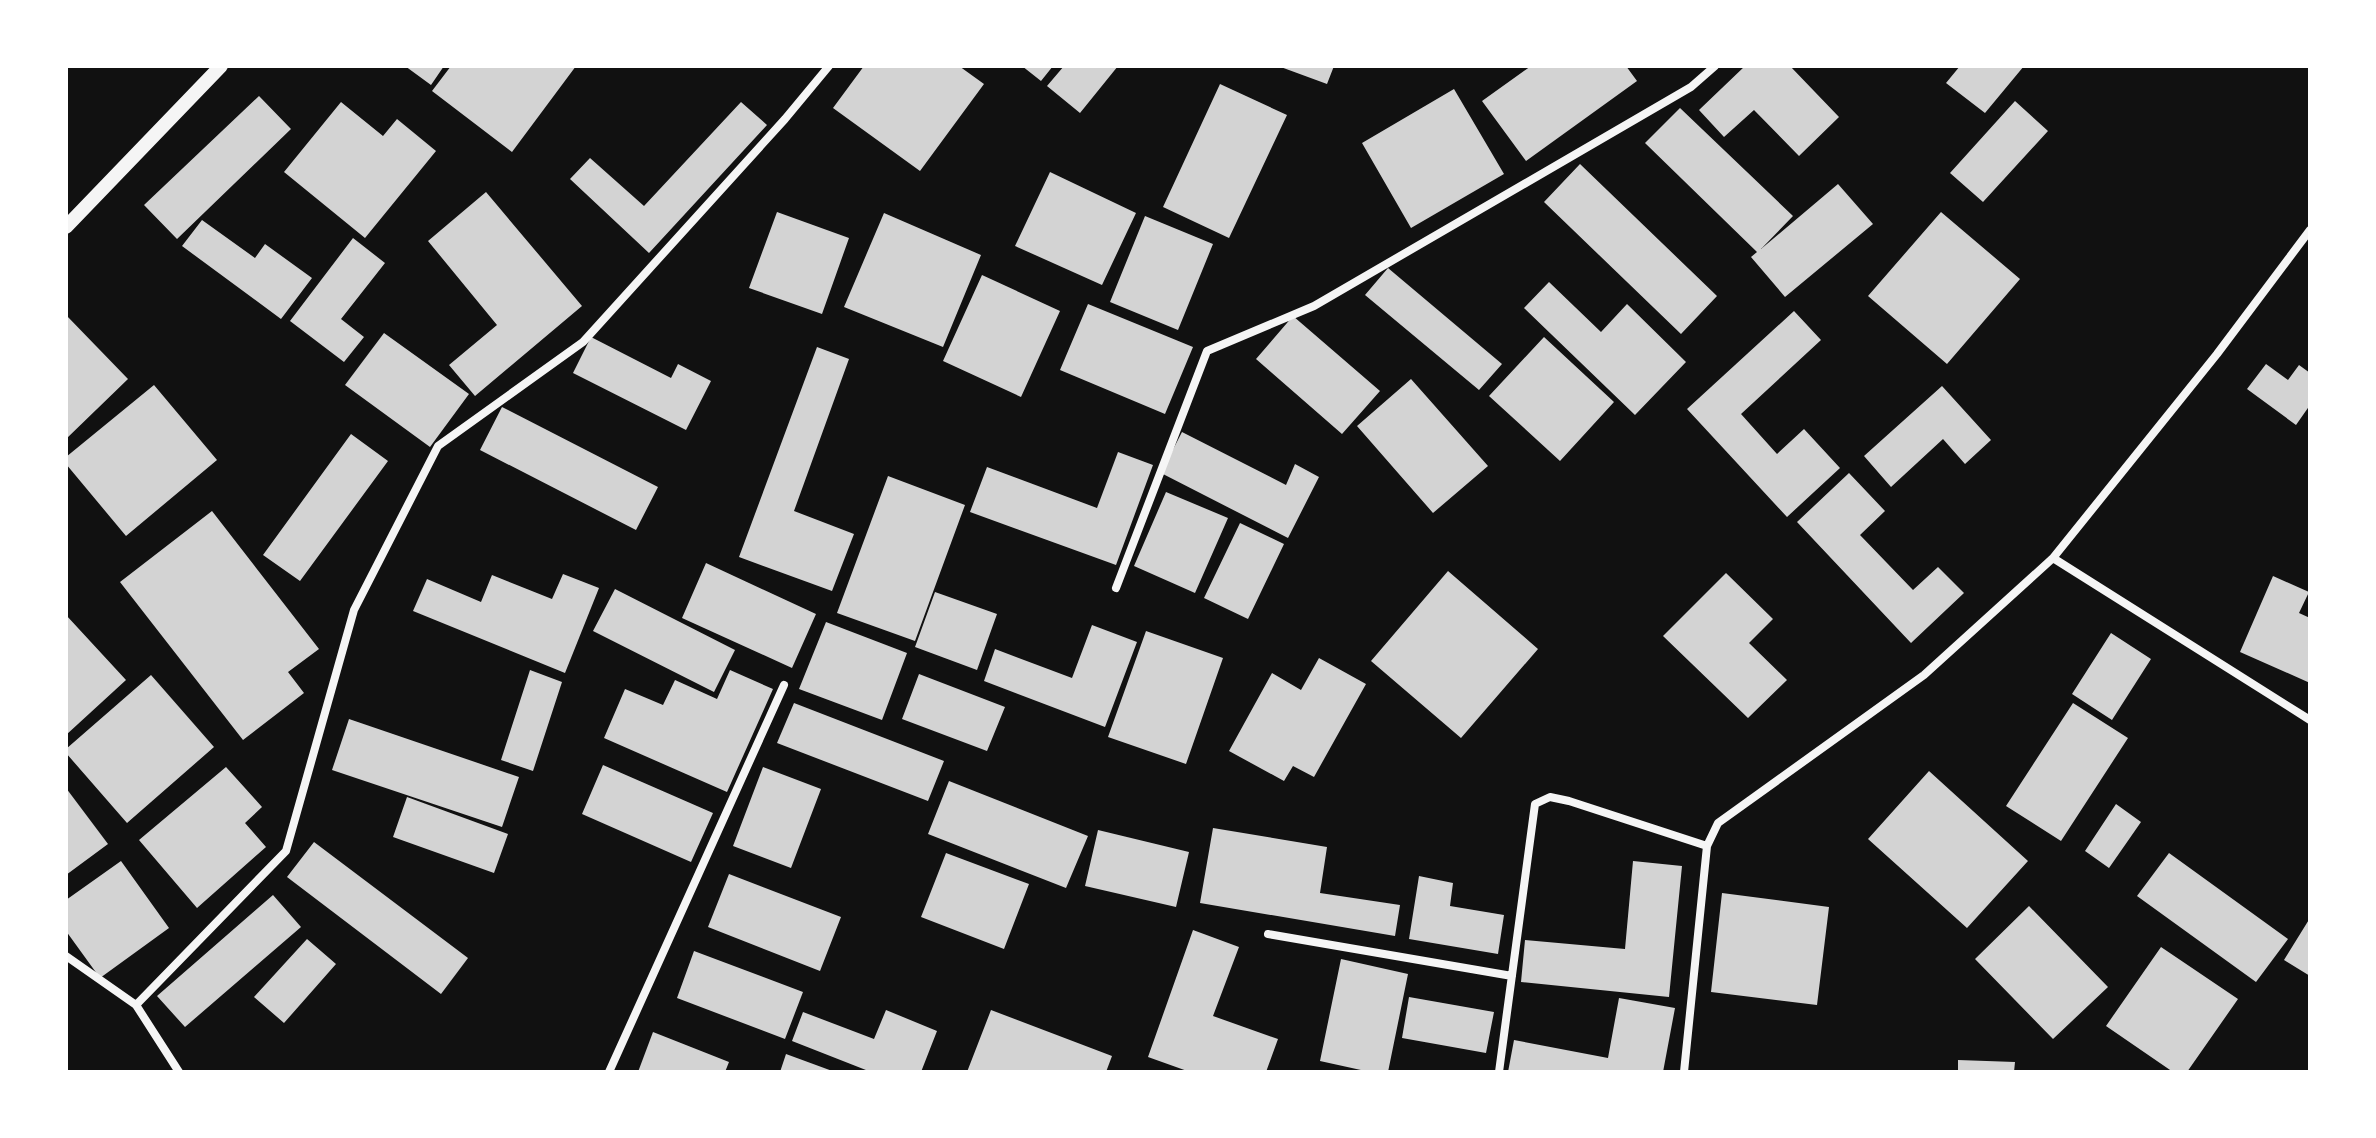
<svg xmlns="http://www.w3.org/2000/svg" width="2376" height="1138" font-family="'Nunito Sans',sans-serif">
	<style>
		.building { fill: #d3d3d3 }
		.lines { fill: none; stroke-linecap: round; stroke-linejoin: round }
		.minor { stroke: #f5f5f5; stroke-width: 8 }
		.tertiary { stroke: #f5f5f5; stroke-width: 14 }
	</style>
	<rect width="100%" height="100%" fill="#111"/>
	<!-- building -->
	<path class="building" d="M405,66H444L431,85Z
		M451,66H576L512,152L432,91Z
		M864,66H959L984,84L920,171L833,108Z
		M1022,66H1053L1041,81Z
		M1064,66H1118L1080,113L1047,86Z
		M1278,66H1334L1327,84Z
		M1531,66H1626L1637,81L1526,161L1482,101Z
		M1745,66H1790L1839,117L1799,156L1754,110L1724,137L1699,110Z
		M1960,66H2024L1985,113L1946,83Z
		M1220,84L1287,115L1229,238L1163,207Z
		M1454,89L1504,174L1411,228L1362,143Z
		M259,96L291,129L177,239L144,205Z
		M2015,101L2048,131L1983,202L1950,173Z
		M341,102L383,136L397,119L436,151L365,238L284,172Z
		M741,102L767,125L649,253L570,179L590,158L644,206Z
		M1680,108L1793,216L1761,249L1838,184L1873,224L1785,297L1751,257L1757,252L1645,143Z
		M1580,164L1717,296L1681,334L1544,202Z
		M1050,172L1136,213L1102,285L1015,246Z
		M486,192L582,306L475,396L449,365L497,325L428,241Z
		M777,212L849,238L822,314L749,288Z
		M1941,212L2020,279L1947,364L1868,296Z
		M884,213L981,255L943,347L844,307Z
		M1145,216L1213,244L1178,330L1110,302Z
		M202,220L255,258L265,244L312,278L281,319L182,246Z
		M353,238L385,263L341,319L364,337L344,362L290,321Z
		M1388,268L1502,364L1479,390L1365,295Z
		M982,275L1060,311L1021,397L943,361Z
		M1549,282L1601,332L1627,304L1686,362L1635,415L1524,308Z
		M1088,304L1193,347L1165,414L1060,370Z
		M1794,311L1821,340L1741,414L1777,454L1804,429L1840,468L1787,517L1687,409Z
		M66,315L128,379L66,439Z
		M1293,316L1380,391L1342,434L1256,359Z
		M384,333L469,394L430,447L345,385Z
		M591,337L671,378L678,364L711,381L686,430L573,373Z
		M1544,337L1614,402L1560,461L1489,396Z
		M817,347L849,359L794,511L854,534L832,591L739,557Z
		M2266,364L2288,380L2299,365L2310,373V405L2296,425L2247,389Z
		M1411,379L1488,466L1433,513L1357,426Z
		M154,385L217,460L126,536L66,464V457Z
		M1942,386L1991,440L1965,464L1943,439L1891,487L1864,456Z
		M502,407L658,487L636,530L480,450Z
		M1182,432L1286,485L1295,464L1319,477L1288,538L1161,473Z
		M351,434L388,461L300,581L263,555Z
		M1118,452L1153,465L1116,565L970,512L987,467L1097,508Z
		M1849,473L1885,511L1860,535L1913,590L1938,567L1964,593L1911,643L1797,522Z
		M888,476L965,505L915,641L837,613Z
		M1166,492L1228,518L1195,593L1134,566Z
		M212,511L319,649L288,672L304,693L243,740L120,582Z
		M1240,523L1284,544L1248,619L1204,598Z
		M706,563L816,614L792,668L682,618Z
		M1448,571L1538,649L1461,738L1371,661Z
		M1726,573L1773,619L1749,643L1787,680L1748,718L1663,636Z
		M563,574L599,588L565,673L413,611L427,579L481,602L492,575L552,599Z
		M2273,576L2309,592L2299,613L2310,618V683L2240,652Z
		M615,589L735,650L714,692L593,631Z
		M935,592L997,614L977,670L915,647Z
		M66,615L126,680L66,735Z
		M826,622L907,653L882,720L799,689Z
		M1092,625L1137,642L1105,727L984,681L995,649L1072,678Z
		M1146,631L1223,658L1186,764L1108,737Z
		M2111,633L2151,659L2112,720L2072,694Z
		M1319,658L1366,684L1314,777L1293,766L1284,781L1229,751L1272,673L1301,690Z
		M530,670L562,682L533,771L501,760Z
		M730,670L773,689L727,792L604,738L625,689L663,705L675,680L717,699Z
		M919,674L1005,707L987,751L902,719Z
		M151,675L214,747L127,823L66,753V749Z
		M794,703L944,761L928,801L777,743Z
		M2073,703L2128,738L2061,841L2006,806Z
		M349,719L519,777L502,827L332,770Z
		M603,765L713,813L691,862L582,814Z
		M226,767L262,807L245,823L266,847L197,908L139,840Z
		M763,767L821,789L791,868L733,846Z
		M1929,771L2028,861L1967,928L1868,839Z
		M949,781L1088,836L1066,888L928,834Z
		M66,788L108,844L66,875Z
		M407,797L508,834L494,873L393,837Z
		M2116,804L2141,822L2109,868L2085,851Z
		M1213,828L1327,847L1320,893L1400,905L1395,936L1200,903Z
		M1098,830L1189,852L1176,907L1085,886Z
		M314,842L468,958L441,994L287,877Z
		M946,853L1029,884L1004,949L921,917Z
		M2169,853L2288,939L2256,982L2137,896Z
		M121,861L169,928L100,978L66,931V900Z
		M1633,861L1682,866L1669,997L1521,982L1525,940L1625,949Z
		M729,874L841,917L820,971L708,927Z
		M1419,876L1453,883L1450,906L1504,915L1498,954L1409,939Z
		M1722,893L1829,907L1817,1005L1711,992Z
		M273,895L301,927L185,1027L157,996Z
		M2029,906L2108,987L2053,1039L1975,959Z
		M2310,918V976L2284,960Z
		M1193,930L1239,947L1213,1016L1278,1039L1266,1072H1190L1148,1057Z
		M307,939L336,964L284,1023L254,997Z
		M2161,947L2238,999L2187,1072H2173L2106,1026Z
		M694,951L803,992L785,1039L677,998Z
		M1341,959L1408,974L1388,1072H1370L1320,1061Z
		M1409,997L1494,1012L1486,1053L1402,1038Z
		M1619,998L1675,1008L1663,1072H1508L1514,1040L1608,1058Z
		M886,1010L937,1031L921,1072H871L792,1041L803,1012L874,1039Z
		M991,1010L1112,1056L1106,1072H967Z
		M653,1032L729,1062L725,1072H638Z
		M786,1054L835,1072H780Z
		M1958,1060L2015,1062L2014,1072H1958Z"/>
	<g class="lines">
		<!-- minor -->
		<path class="minor" d="M2053,558L2310,720
			M1116,588L1207,351L1314,306L1691,87L1715,66
			M1268,934L1512,976
			M66,956L136,1005L179,1072
			M136,1005L286,851L354,610L438,446L583,342L785,119L829,66
			M609,1072L784,685
			M1499,1072L1535,804L1550,797L1569,801L1707,846
			M1684,1072L1707,846L1718,823L1924,675L2053,558L2217,354L2310,230"/>
		<!-- tertiary -->
		<path class="tertiary" d="M66,227L221,66"/>
	</g>
	<!-- border -->
	<rect width="2376" height="1138" fill="none" stroke="#ffffff" stroke-width="136"/>
</svg>
